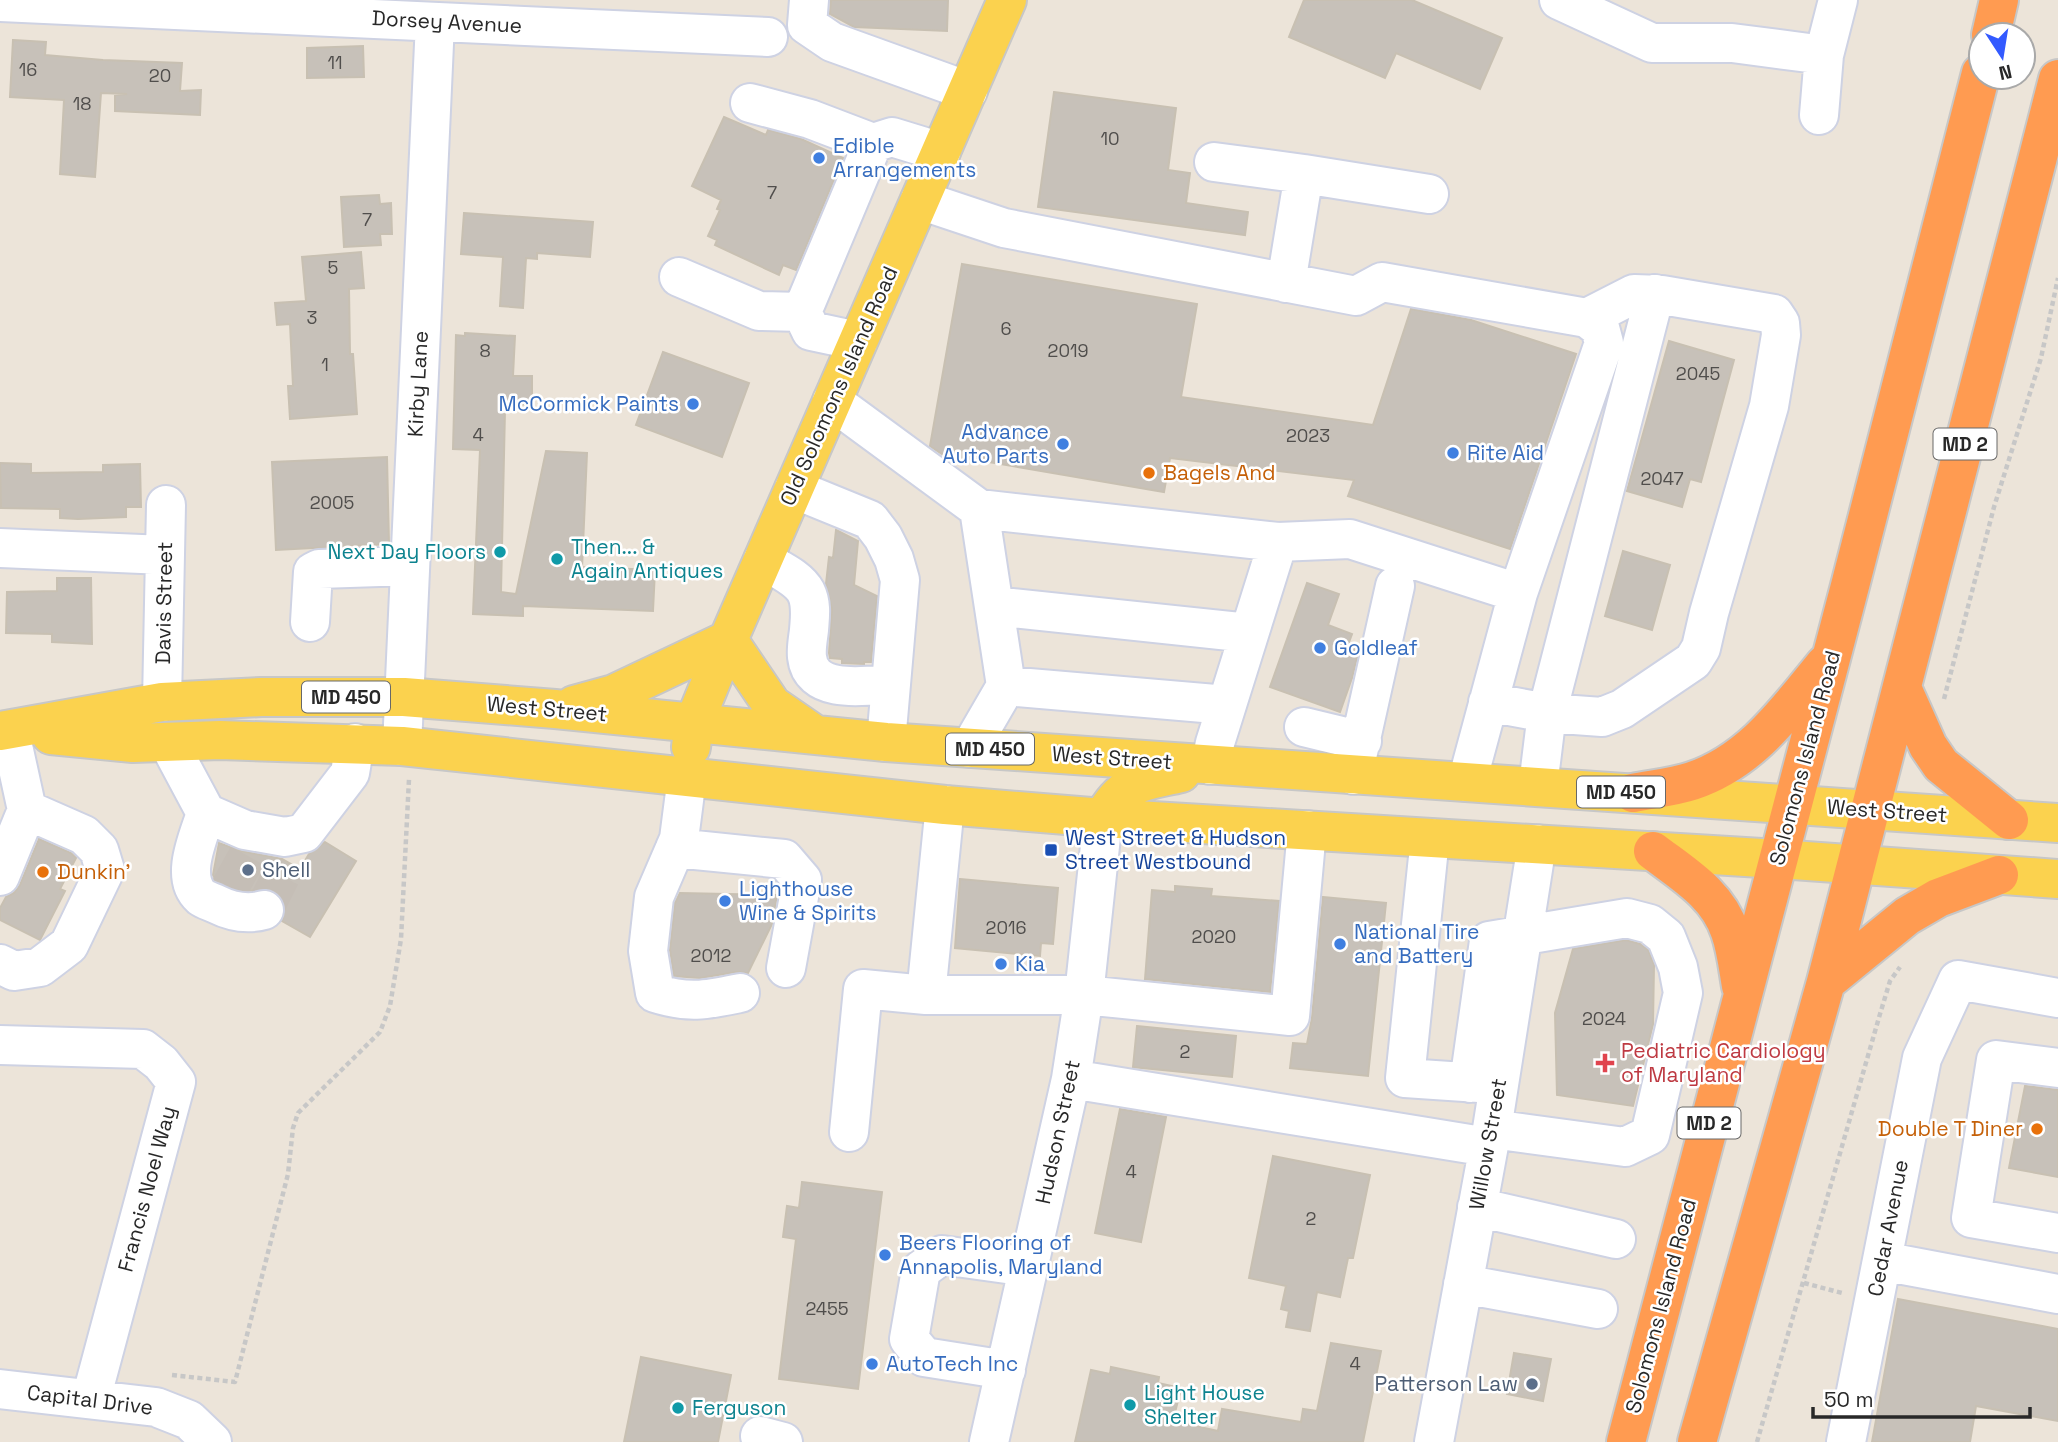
<svg xmlns="http://www.w3.org/2000/svg" width="2058" height="1442" font-family="'Space Grotesk',sans-serif">
	<style>
		.building { fill: #c7c1b9; stroke: #c8c0b2; stroke-width: 2 }
		.lines { fill: none; stroke-linecap: round; stroke-linejoin: round }
		.minor-tunnel { stroke: #c5beb6; stroke-width: 38; stroke-dasharray: 38 19; stroke-linecap: butt }
		.minor-casing { stroke: #ced2e3; stroke-width: 42 }
		.major-casing { stroke: #c7c7c7; stroke-width: 42 }
		.highway-casing { stroke: #c7c7c7; stroke-width: 42 }
		.path { stroke: #c7c7c7; stroke-width: 4.5; stroke-dasharray: 5 3.5; stroke-linecap: butt }
		.minor { stroke: #fff; stroke-width: 38 }
		.major { stroke: #fbd24e; stroke-width: 38 }
		.highway { stroke: #ff9b51; stroke-width: 38 }
		.shop-dot { fill: #3f7fe0; stroke: #fff; stroke-width: 2.5 }
		.food-dot { fill: #e8710a; stroke: #fff; stroke-width: 2.5 }
		.culture-dot { fill: #0f9aa8; stroke: #fff; stroke-width: 2.5 }
		.transit-dot { fill: #1a4fb4; stroke: #fff; stroke-width: 2.5 }
		.service-dot { fill: #5c6f8a; stroke: #fff; stroke-width: 2.5 }
		.health-dot { fill: #e0444e; stroke: #fff; stroke-width: 2.5 }
		.labels { text-anchor: middle; stroke-width: 5; stroke-linejoin: round; paint-order: stroke }
		.number-label { font-size: 18px; fill: #504e4c }
		.shield { fill: #fff; stroke: #686868; stroke-width: 2 }
		.shield-label { font-size: 19px; font-weight: bold; fill: #282828 }
		.street-label { font-size: 21px; fill: #282828; stroke: #fff }
		.shop-label { font-size: 21px; fill: #366cbe; stroke: #fff; text-anchor: start }
		.food-label { font-size: 21px; fill: #c56008; stroke: #fff; text-anchor: start }
		.culture-label { font-size: 21px; fill: #0d838f; stroke: #fff; text-anchor: start }
		.transit-label { font-size: 21px; fill: #164399; stroke: #fff; text-anchor: start }
		.service-label { font-size: 21px; fill: #4e5e75; stroke: #fff; text-anchor: start }
		.health-label { font-size: 21px; fill: #be3a42; stroke: #fff; text-anchor: start }
	</style>
	<rect width="100%" height="100%" fill="#ece4d9"/>
	<!-- building -->
	<path class="building" d="M831,0H948L947,31L854,27L830,14Z
		M1304,0H1412L1502,38L1480,89L1396,53L1385,78L1289,37Z
		M13,40L46,42L45,55L103,60L182,63L180,91L201,90L200,115L115,111V95L127,94L101,93L95,177L60,174L64,100L10,97Z
		M363,46L364,77L307,78V48Z
		M1054,92L1176,108L1168,170L1190,173L1186,203L1248,212L1245,235L1038,207Z
		M724,117L766,135L768,130L801,139L843,158L796,270L783,265L779,275L715,245L717,240L708,236L720,210L717,209L721,200L692,186Z
		M379,195L380,204L391,203L392,234H380L381,245L344,247L341,197Z
		M464,213L593,222L590,257L537,253V259L526,258L523,308L500,306L503,257L461,254Z
		M361,252L364,288L349,289L350,354H353L357,414L290,419L288,386H293L290,324L277,325L275,303L306,301L302,257Z
		M962,264L1197,304L1181,397L1373,425L1411,309L1471,320L1576,354L1510,549L1348,496L1354,480L1170,458L1164,492L942,454L930,446Z
		M465,333L515,336L513,376H532V405L515,404L514,410H505L501,592L516,594L546,451L587,453L582,569L583,567L655,570L653,611L523,606V616L473,614L480,450L453,449L456,335L465,336Z
		M1669,341L1734,360L1701,482L1690,479L1682,507L1627,491Z
		M663,352L749,383L722,457L636,425Z
		M387,457L389,544L276,550L272,462Z
		M0,463L31,464V473L103,472V465L140,464L141,507H126V517L78,519L60,518V509L1,508Z
		M836,530L858,541L854,585L877,596L871,662H864V664L842,663V659L830,658L829,653L832,609L826,584L829,557L833,558Z
		M1623,551L1670,565L1652,630L1605,616Z
		M57,578H91L92,644L52,642V634L6,633L7,592L57,591Z
		M1307,583L1339,594L1328,625L1352,634L1348,645L1359,649L1352,678L1340,712L1270,687Z
		M39,839L71,853L76,858L60,889L65,891L40,940L0,920V908L6,897L14,893L20,885Z
		M325,842L356,861L310,937L282,921L285,906L279,895L270,889L246,891L235,888L216,880L213,875L219,843L241,851L282,859L300,869L309,854Z
		M960,879L1058,888L1053,944L1041,943L1040,956L955,948Z
		M1175,886L1212,889L1211,896L1279,901L1270,992L1145,979L1152,890L1175,892Z
		M680,893L777,895L772,924L748,973L736,972L700,978L674,976L670,950L675,903Z
		M1323,897L1386,903L1368,1076L1290,1068L1293,1043L1307,1044L1312,1018Z
		M1626,940L1640,944L1648,950L1654,965L1653,1024L1633,1106L1557,1095L1555,1013L1573,949Z
		M1137,1026L1236,1036L1232,1077L1133,1067Z
		M2025,1086L2058,1090V1177L2009,1168Z
		M1120,1109L1166,1117L1141,1242L1095,1233Z
		M1273,1156L1370,1175L1353,1258H1348L1340,1297L1317,1292L1310,1331L1286,1327L1289,1311L1281,1309L1286,1286L1249,1278Z
		M802,1182L882,1192L858,1389L779,1379L796,1239L783,1237L787,1206L799,1208Z
		M1898,1299L2058,1329V1421L1976,1406L1970,1442H1872Z
		M1331,1343L1381,1351L1363,1442H1075L1091,1370L1110,1374L1111,1367L1159,1377L1158,1383L1181,1388L1173,1421L1218,1431L1222,1409L1301,1422L1303,1409L1317,1411Z
		M1514,1353L1551,1359L1543,1401L1507,1394Z
		M641,1357L731,1375L718,1442H624Z"/>
	<g class="lines">
		<!-- minor-tunnel -->
		<path class="minor-tunnel" d="M229,889L255,842
			M264,910L288,862"/>
		<!-- minor casing -->
		<g class="minor-casing">
			<path id="minor" d="M809,0L807,25L832,42L968,91
				M1559,0L1652,43H1732L1824,55
				M0,2L768,37
				M750,103L810,119L873,143
				M1819,115L1824,55L1838,0
				M1214,162L1304,174
				M920,200L1004,228L1356,296L1382,282L1587,318L1600,328L1604,343L1518,593
				M679,277L759,311L802,312
				M1286,283L1304,174L1429,194
				M858,341L811,331L802,312L873,143L892,137L941,152
				M832,401L979,509L1278,542L1350,539L1518,593L1467,782
				M794,489L870,520L883,537L894,559L900,580L886,742
				M979,509L1006,686
				M0,548L165,555
				M763,560C777,569 798,577 806,592C812,604 810,617 809,630C808,639 806,648 807,657C811,695 865,686 891,684
				M994,606L1249,633
				M310,622L313,572L319,569L410,566
				M162,702L166,505
				M1488,702L1547,713L1602,717L1622,709L1693,661L1701,648L1709,613L1769,406L1781,335L1780,323L1774,314L1662,295L1634,294L1587,318
				M1304,727L1362,741
				M168,742L206,813L245,830L285,837L304,833L350,773L355,743
				M402,746L435,22
				M970,748L1006,686L1227,705
				M1210,765L1215,743L1278,542
				M1353,775L1395,586
				M687,777L679,839L654,897L648,951L655,993C689,1004 706,1000 740,993
				M1538,786L1547,713L1655,294
				M945,805L926,995H1084L1290,1016L1307,830
				M206,813C199,836 179,877 201,897C205,900 212,902 216,904C232,912 247,915 264,910
				M1430,838L1405,1078L1494,1084
				M675,848L784,859L802,880L786,968
				M0,876L27,810L10,732
				M0,964L14,971L40,967L69,945L105,870L99,850L84,835L27,810
				M0,1045L143,1049L161,1063L176,1082L91,1399
				M2058,1068L1996,1060L1971,1218L2058,1233
				M1071,1079L1488,1147
				M1469,1083L1489,941L1627,918L1650,924L1666,937L1678,967L1683,993L1650,1135L1625,1147L1492,1129
				M849,1132L863,989L926,995
				M1477,1207L1616,1239
				M1882,1261L2058,1294
				M1463,1284L1598,1309
				M1006,1370L924,1357L909,1339L921,1270L942,1255L1029,1267
				M0,1389L156,1407L189,1420L212,1442
				M760,1436L783,1442
				M989,1442L1071,1079L1084,995L1103,818
				M1434,1442L1492,1129L1537,844
				M1846,1442L1922,1058L1958,980L2058,998"/>
		</g>
		<!-- major casing -->
		<g class="major-casing">
			<path id="major" d="M574,705L614,694L728,640L772,705L814,734
				M0,731L162,702L261,697H404L555,709L886,742L2058,823
				M51,735L133,743L220,740L402,746L945,805L1103,818L1778,859L2058,879
				M691,747L694,723L728,640L1007,0
				M1103,818C1123,780 1143,782 1181,773"/>
		</g>
		<!-- highway casing -->
		<g class="highway-casing">
			<path id="highway" d="M1991,35L1999,0
				M1903,690L1928,746L1941,765L2009,820
				M1633,793C1653,789 1674,787 1692,781C1752,761 1787,710 1825,664
				M1653,851C1683,874 1718,894 1730,932C1736,949 1738,969 1741,986
				M1826,982L1907,916L1938,898L1999,875
				M1626,1442L1851,582L1981,73
				M1697,1442L1826,982L2058,79"/>
		</g>
		<!-- path -->
		<path class="path" d="M1944,699L1994,507L2041,358L2058,278
			M1804,1283L1842,1293
			M172,1375L235,1382L288,1174L293,1128L298,1113L380,1032L390,1006L401,939L409,779
			M1757,1442L1880,1014L1890,981L1900,967"/>
		<!-- minor -->
		<use href="#minor" class="minor"/>
		<!-- major -->
		<use href="#major" class="major"/>
		<!-- highway -->
		<use href="#highway" class="highway"/>
	</g>
	<!-- markers -->
	<g class="shop-dot">
		<circle cx="819" cy="158" r="7"/>
		<circle cx="693" cy="404" r="7"/>
		<circle cx="1063" cy="444" r="7"/>
		<circle cx="1453" cy="453" r="7"/>
		<circle cx="1320" cy="648" r="7"/>
		<circle cx="725" cy="901" r="7"/>
		<circle cx="1340" cy="944" r="7"/>
		<circle cx="1001" cy="964" r="7"/>
		<circle cx="885" cy="1255" r="7"/>
		<circle cx="872" cy="1364" r="7"/>
	</g>
	<g class="food-dot">
		<circle cx="1149" cy="473" r="7"/>
		<circle cx="43" cy="872" r="7"/>
		<circle cx="2037" cy="1129" r="7"/>
	</g>
	<g class="culture-dot">
		<circle cx="500" cy="552" r="7"/>
		<circle cx="557" cy="559" r="7"/>
		<circle cx="1130" cy="1405" r="7"/>
		<circle cx="678" cy="1408" r="7"/>
	</g>
	<rect class="transit-dot" x="1044" y="843" width="14" height="14" rx="3.5"/>
	<g class="service-dot">
		<circle cx="248" cy="870" r="7"/>
		<circle cx="1532" cy="1384" r="7"/>
	</g>
	<path class="health-dot" d="M1601.5 1052.5h7v7h7v7h-7v7h-7v-7h-7v-7h7z"/>
	<g class="labels">
		<!-- number labels -->
		<g class="number-label">
			<text x="335" y="69">11</text>
			<text x="28" y="76">16</text>
			<text x="160" y="82">20</text>
			<text x="82" y="110">18</text>
			<text x="1110" y="145">10</text>
			<text x="772" y="199">7</text>
			<text x="367" y="226">7</text>
			<text x="333" y="274">5</text>
			<text x="312" y="324">3</text>
			<text x="1006" y="335">6</text>
			<text x="485" y="357">8</text>
			<text x="1068" y="357">2019</text>
			<text x="325" y="371">1</text>
			<text x="1698" y="380">2045</text>
			<text x="478" y="441">4</text>
			<text x="1308" y="442">2023</text>
			<text x="1662" y="485">2047</text>
			<text x="332" y="509">2005</text>
			<text x="1006" y="934">2016</text>
			<text x="1214" y="943">2020</text>
			<text x="711" y="962">2012</text>
			<text x="1604" y="1025">2024</text>
			<text x="1185" y="1058">2</text>
			<text x="1131" y="1178">4</text>
			<text x="1311" y="1225">2</text>
			<text x="827" y="1315">2455</text>
			<text x="1355" y="1370">4</text>
		</g>
		<!-- shield labels -->
		<g class="shield">
			<rect x="1933.5" y="428.5" width="63" height="31" rx="5"/>
			<rect x="302" y="681.5" width="88" height="31" rx="5"/>
			<rect x="946" y="733.5" width="88" height="31" rx="5"/>
			<rect x="1577" y="776.5" width="88" height="31" rx="5"/>
			<rect x="1677.5" y="1107.5" width="63" height="31" rx="5"/>
		</g>
		<g class="shield-label">
			<text x="1965" y="451">MD 2</text>
			<text x="346" y="704">MD 450</text>
			<text x="990" y="756">MD 450</text>
			<text x="1621" y="799">MD 450</text>
			<text x="1709" y="1130">MD 2</text>
		</g>
		<!-- street labels -->
		<g class="street-label">
			<text transform="translate(447 22) rotate(3)" y="7">Dorsey Avenue</text>
			<text transform="translate(418 384) rotate(-87)" y="7">Kirby Lane</text>
			<text transform="translate(839 386) rotate(-66)" y="7">Old Solomons Island Road</text>
			<text transform="translate(164 603) rotate(-89)" y="7">Davis Street</text>
			<text transform="translate(547 709) rotate(5)" y="7">West Street</text>
			<text transform="translate(1112 758) rotate(4)" y="7">West Street</text>
			<text transform="translate(1805 758) rotate(-75)" y="7">Solomons Island Road</text>
			<text transform="translate(1887 811) rotate(4)" y="7">West Street</text>
			<text transform="translate(1058 1132) rotate(-78)" y="7">Hudson Street</text>
			<text transform="translate(1488 1144) rotate(-80)" y="7">Willow Street</text>
			<text transform="translate(147 1189) rotate(-75)" y="7">Francis Noel Way</text>
			<text transform="translate(1888 1228) rotate(-79)" y="7">Cedar Avenue</text>
			<text transform="translate(1661 1306) rotate(-75)" y="7">Solomons Island Road</text>
			<text transform="translate(90 1400) rotate(7)" y="7">Capital Drive</text>
		</g>
		<!-- shop labels -->
		<g class="shop-label">
			<text x="833" y="153">Edible<tspan x="833" dy="24">Arrangements</tspan></text>
			<text x="679" y="411" text-anchor="end">McCormick Paints</text>
			<text x="1049" y="439" text-anchor="end">Advance<tspan x="1049" dy="24">Auto Parts</tspan></text>
			<text x="1467" y="460">Rite Aid</text>
			<text x="1334" y="655">Goldleaf</text>
			<text x="739" y="896">Lighthouse<tspan x="739" dy="24">Wine &amp; Spirits</tspan></text>
			<text x="1354" y="939">National Tire<tspan x="1354" dy="24">and Battery</tspan></text>
			<text x="1015" y="971">Kia</text>
			<text x="899" y="1250">Beers Flooring of<tspan x="899" dy="24">Annapolis, Maryland</tspan></text>
			<text x="886" y="1371">AutoTech Inc</text>
		</g>
		<!-- food labels -->
		<g class="food-label">
			<text x="1163" y="480">Bagels And</text>
			<text x="57" y="879">Dunkin'</text>
			<text x="2023" y="1136" text-anchor="end">Double T Diner</text>
		</g>
		<!-- culture labels -->
		<g class="culture-label">
			<text x="571" y="554">Then... &amp;<tspan x="571" dy="24">Again Antiques</tspan></text>
			<text x="486" y="559" text-anchor="end">Next Day Floors</text>
			<text x="1144" y="1400">Light House<tspan x="1144" dy="24">Shelter</tspan></text>
			<text x="692" y="1415">Ferguson</text>
		</g>
		<!-- transit labels -->
		<g class="transit-label">
			<text x="1065" y="845">West Street &amp; Hudson<tspan x="1065" dy="24">Street Westbound</tspan></text>
		</g>
		<!-- service labels -->
		<g class="service-label">
			<text x="262" y="877">Shell</text>
			<text x="1518" y="1391" text-anchor="end">Patterson Law</text>
		</g>
		<!-- health labels -->
		<g class="health-label">
			<text x="1621" y="1058">Pediatric Cardiology<tspan x="1621" dy="24">of Maryland</tspan></text>
		</g>
	</g>
	<!-- north arrow -->
	<g transform="translate(2002 56) rotate(168)"><circle r="33" fill="#ffffff" stroke="#a9a9a9" stroke-width="2"/>
	<path d="M0-5L12 26L0 18L-12 26Z" fill="#335aff"/>
	<text y="-10" font-size="19" font-weight="bold" text-anchor="middle" fill="#282828">N</text>
	</g>
	<!-- scale -->
	<path d="M1813 1407v10h217v-10" fill="none" stroke="#282828" stroke-width="3.5"/>
	<text x="1824" y="1407" font-size="21" fill="#282828" stroke="#ffffff" stroke-width="5" paint-order="stroke">50 m</text>
</svg>
